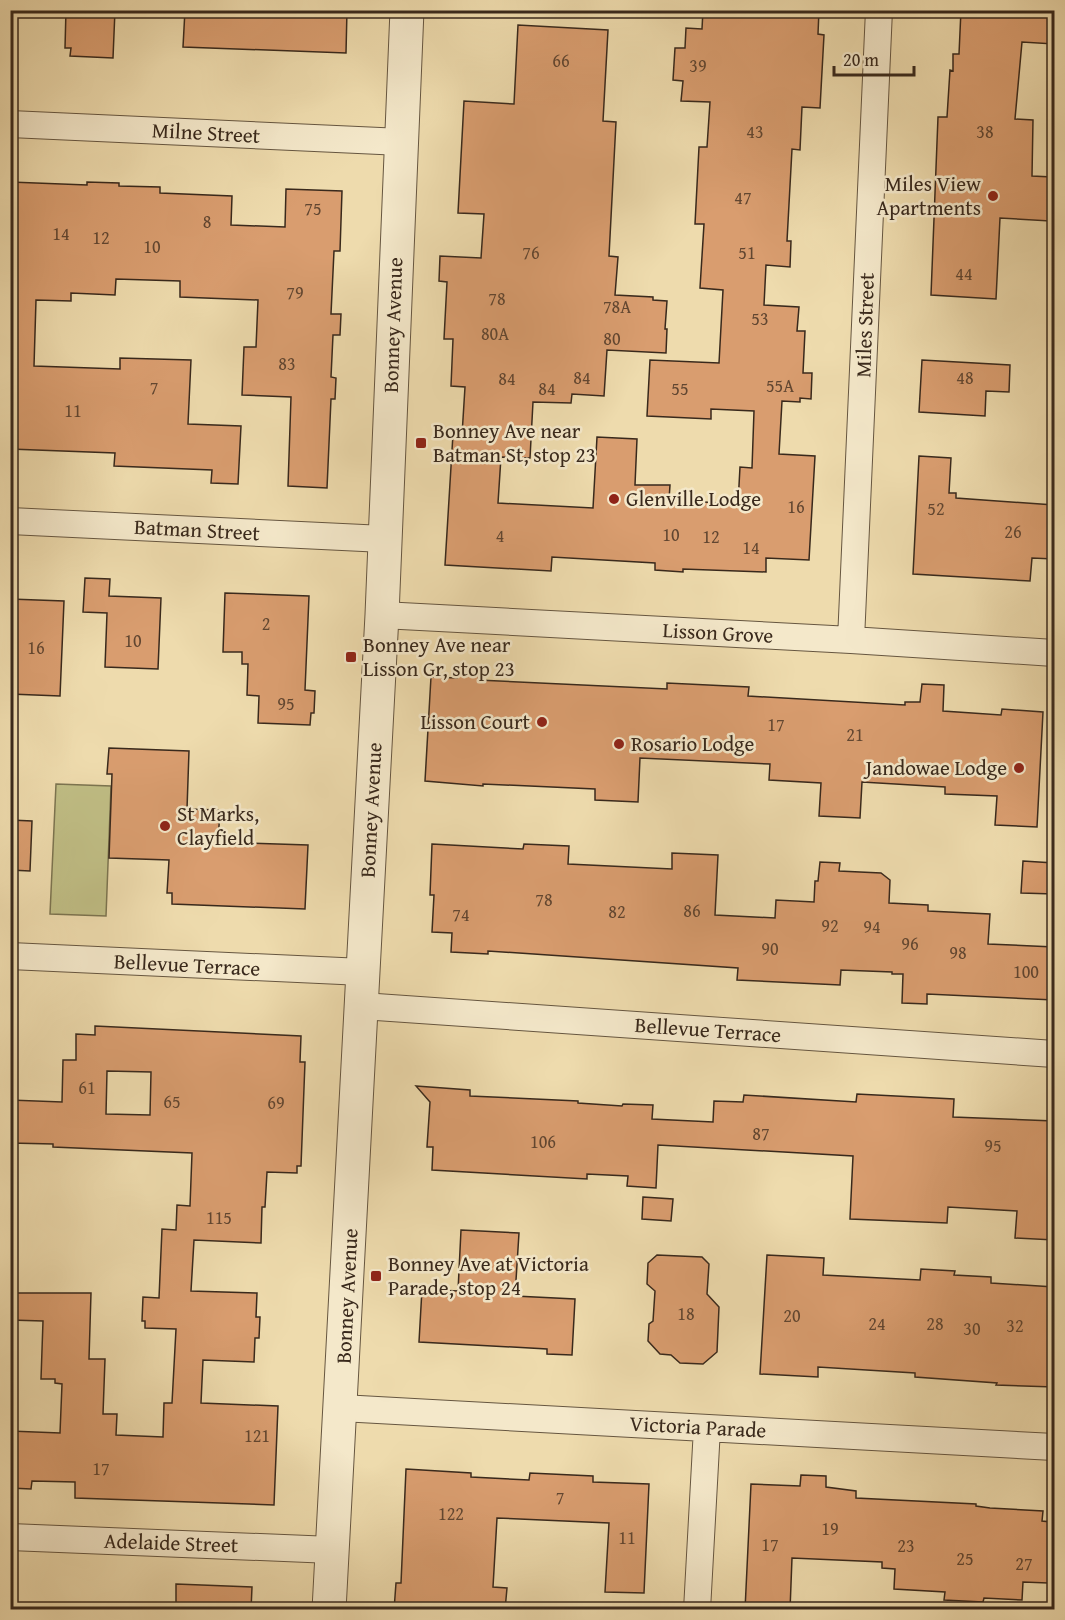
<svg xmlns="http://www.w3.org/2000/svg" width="1065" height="1620" font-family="'Gentium Book Plus',serif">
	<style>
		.green { fill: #c0be85; stroke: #7c7450; stroke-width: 1.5 }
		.building { fill: #d99d6f; stroke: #39291c; stroke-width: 1.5; fill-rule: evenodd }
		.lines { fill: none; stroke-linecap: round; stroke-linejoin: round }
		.minor-casing { stroke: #665640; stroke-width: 28 }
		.tertiary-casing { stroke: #665640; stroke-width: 35 }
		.minor { stroke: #f4e8ca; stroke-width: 26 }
		.tertiary { stroke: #f4e8ca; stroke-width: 33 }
		.poi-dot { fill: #8f2418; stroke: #f4e8ca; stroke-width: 2 }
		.labels { text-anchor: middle; stroke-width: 5; stroke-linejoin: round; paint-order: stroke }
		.number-label { font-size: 18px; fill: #614631 }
		.street-label { font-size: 21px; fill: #39291c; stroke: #f4e8ca }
		.poi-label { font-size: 21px; fill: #39291c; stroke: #f4e8ca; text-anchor: start }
	</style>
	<rect width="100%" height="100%" fill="#eedbad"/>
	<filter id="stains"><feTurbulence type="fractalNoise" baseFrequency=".00333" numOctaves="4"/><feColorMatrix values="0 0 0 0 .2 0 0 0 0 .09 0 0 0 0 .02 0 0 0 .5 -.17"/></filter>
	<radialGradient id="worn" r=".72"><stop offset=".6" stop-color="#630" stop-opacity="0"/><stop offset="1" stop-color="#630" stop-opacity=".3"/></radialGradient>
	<!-- green -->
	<path class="green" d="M56,784L111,786L106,916L50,914Z"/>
	<!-- building -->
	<path class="building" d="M66,10H115L113,58L70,56L71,48H65Z
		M185,10H347L346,53L183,47Z
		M703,10H819L818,34L824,35L820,108L802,107L800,150L792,149L787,241H791L790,267L766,265L764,305L799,307L797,331H805L803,373H812L811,399L800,398V402L782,401L779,454L815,456L809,560L766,558V572L683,569V572L655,570V563L552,557L551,571L445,565L453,434L462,435L465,387L451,386L453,339H444L447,282L439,281L440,256L481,258L484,214L458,213L464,101L514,104L518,25L608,30L603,121L616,122L609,256L618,257L615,295L653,297V300L667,301L665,329H667L666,353L607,350L604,396L572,394L571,403L533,402L530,458L501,457L498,503L593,508L597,437L637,439L635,485H670L669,500L738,504L740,467L752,468L754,411L711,409V419L647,416L650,360L719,363L723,290L700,288L704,224H695L699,147H707L710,102L681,101L683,81L673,80L675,48H685L686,28L702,29Z
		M961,10H1054V44L1022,42L1015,119L1033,120L1032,176L1052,177L1050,221L1000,218L996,299L931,295L938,117H947L950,70L953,71V54H959Z
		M10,182L87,185V182L119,183V186L160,187V193L232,196L231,225L285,227L286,189L342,191L340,251H334L331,314H341L340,335H333L331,377L336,378L335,399H331L327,488L288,486L291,397L242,395L244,347H256L258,300L180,297V281L116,279L115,295L71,293V301L36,300L34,366L120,369V358L191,360L188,424L241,426L238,484L211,483L212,470L114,466L115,453L10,449L12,298H10Z
		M922,360L1010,365L1009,392L986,391L985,416L919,412Z
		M919,456L951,458L949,493H956V498L1054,505V559L1032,558L1030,581L913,574Z
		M85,578L110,579L109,596L161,598L158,669L105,667L107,613L83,612Z
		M225,593L309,596L305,690L315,691L314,713H311L310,725L258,723L259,696L247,695L248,664H242V652H223Z
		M10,599L64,601L60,696L10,694Z
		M458,675L479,676L478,680L667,689V683L749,687L748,696L905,705V702H920L922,684L944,685L943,711L1001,715L1002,709L1043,712L1037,827L995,825L997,796L945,794V787L862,782L860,818L819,816L821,783L769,780L770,764L640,758L638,802L595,800V789L483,784V786L425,781L431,677L457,678Z
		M109,748L189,751L187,809L220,810L218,842L308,845L305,909L172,904V893H167L169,860L109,858L112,774H107Z
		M10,820L32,821L30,871L10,870Z
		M432,844L523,849L524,844L569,846L568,864L672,869V853L718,855L715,915L775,918L776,900L814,902L815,881H818L820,862L840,863L839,871L881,873L890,880L889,903L928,905V911L990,914L988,944L1054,947V1000L927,994V1004L902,1003L903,974H892V972L841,970L840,985L737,980L738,968L488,951V954L451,952L452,933L432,932L434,895H430Z
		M1023,861L1054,863V894L1021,893Z
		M95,1026L301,1036L300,1062H305L301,1166H297V1173L267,1172L265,1207H262L261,1243L194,1240L191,1291L257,1293L256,1317H260L259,1338H255L254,1362L203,1360L201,1403L278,1406L274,1505L75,1498V1482L32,1481L31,1489L10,1488V1431L60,1433L62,1384L55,1383V1379H41L43,1321L10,1320V1293H91L89,1359H105L103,1414H117L116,1435L163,1437L164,1403H172L176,1329L145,1328V1321H142L143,1297L159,1298L162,1229L176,1230L177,1205L190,1206L192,1153L53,1147V1144L10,1143V1100L62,1102L63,1060H76V1034L95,1035ZM107,1071L151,1072L150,1115L106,1114Z
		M416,1086L470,1090V1096L578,1101V1103L622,1106L623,1104L653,1105L652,1119L713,1122L714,1101L743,1102L744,1095L856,1102L857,1094L954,1099L953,1117L1054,1121V1240L1015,1238L1017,1211L948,1207L947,1223L850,1219L853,1156L658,1145L656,1188L627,1186L628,1176L587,1174V1179L432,1170L433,1147H427L430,1102Z
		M643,1197L673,1199L671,1221L642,1219Z
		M461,1230L519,1233L515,1296L575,1299L572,1355L547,1354V1349L419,1342L422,1289L458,1291Z
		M657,1255L702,1257L709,1264L707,1294L719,1307L717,1352L703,1364L680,1363L671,1355L660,1354L648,1341L649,1324L653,1321L655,1291L647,1284L648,1263Z
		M767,1255L824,1258L823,1275L920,1280L921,1269L955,1271L954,1275L991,1277V1283L1054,1287V1387L996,1385L997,1383L915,1377V1373L818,1367V1377L760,1374Z
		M406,1469L471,1473V1477L529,1480L530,1473L593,1476V1482L649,1484L644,1593L605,1592L609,1523L497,1518L493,1587L507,1588L505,1610H394L396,1583H401Z
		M801,1475L826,1476V1487L856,1491V1498L976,1504V1506L990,1508L1043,1511L1042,1521L1051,1522L1048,1583L1023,1582L1022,1600L984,1598L983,1602L944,1600L945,1592L894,1589L895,1569L882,1568V1562L792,1558L790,1610H745L751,1484L800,1486Z
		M176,1584L252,1587L251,1610H176Z"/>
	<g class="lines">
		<!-- minor casing -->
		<g class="minor-casing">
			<path id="minor" d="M10,124L402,142
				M10,521L384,539
				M382,615L851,640L1054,653
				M851,640L879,10
				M10,956L363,972
				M362,1006L1054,1054
				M341,1408L1054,1447
				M10,1537L332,1550
				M697,1610L707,1428"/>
		</g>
		<!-- tertiary casing -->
		<g class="tertiary-casing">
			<path id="tertiary" d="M329,1610L382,615L407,10"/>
		</g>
		<!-- minor -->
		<use href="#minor" class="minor"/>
		<!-- tertiary -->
		<use href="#tertiary" class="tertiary"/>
	</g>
	<!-- markers -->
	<g class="poi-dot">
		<circle cx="993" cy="196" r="6"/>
		<rect x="415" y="437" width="12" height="12" rx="3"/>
		<circle cx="614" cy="499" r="6"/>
		<rect x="345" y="651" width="12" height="12" rx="3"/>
		<circle cx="542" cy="722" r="6"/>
		<circle cx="619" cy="744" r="6"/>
		<circle cx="1019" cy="768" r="6"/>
		<circle cx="165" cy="826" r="6"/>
		<rect x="370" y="1270" width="12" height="12" rx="3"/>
	</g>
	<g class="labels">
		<!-- number labels -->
		<g class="number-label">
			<text x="561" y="67">66</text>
			<text x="698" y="72">39</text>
			<text x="755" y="138">43</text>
			<text x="985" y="138">38</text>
			<text x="743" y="204">47</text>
			<text x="313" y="215">75</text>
			<text x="207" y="228">8</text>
			<text x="61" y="240">14</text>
			<text x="101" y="244">12</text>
			<text x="152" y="253">10</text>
			<text x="531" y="259">76</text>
			<text x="747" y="259">51</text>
			<text x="964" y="280">44</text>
			<text x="295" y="299">79</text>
			<text x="497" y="305">78</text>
			<text x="617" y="313">78A</text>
			<text x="760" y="325">53</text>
			<text x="495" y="340">80A</text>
			<text x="612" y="345">80</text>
			<text x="287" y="370">83</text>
			<text x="582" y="384">84</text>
			<text x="965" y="384">48</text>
			<text x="507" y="385">84</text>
			<text x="780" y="392">55A</text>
			<text x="154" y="394">7</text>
			<text x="547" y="395">84</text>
			<text x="680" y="395">55</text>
			<text x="73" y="417">11</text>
			<text x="796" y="513">16</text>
			<text x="936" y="515">52</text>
			<text x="1013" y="538">26</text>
			<text x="671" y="541">10</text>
			<text x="500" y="542">4</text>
			<text x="711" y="543">12</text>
			<text x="751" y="554">14</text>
			<text x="266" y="630">2</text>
			<text x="133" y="647">10</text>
			<text x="36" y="654">16</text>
			<text x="286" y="710">95</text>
			<text x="776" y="731">17</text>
			<text x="855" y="741">21</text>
			<text x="544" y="906">78</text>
			<text x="692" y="917">86</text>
			<text x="617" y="918">82</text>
			<text x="461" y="921">74</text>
			<text x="830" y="932">92</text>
			<text x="872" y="933">94</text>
			<text x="910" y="950">96</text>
			<text x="770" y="955">90</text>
			<text x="958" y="959">98</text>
			<text x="1026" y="978">100</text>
			<text x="87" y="1094">61</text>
			<text x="172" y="1108">65</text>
			<text x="276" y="1109">69</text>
			<text x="761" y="1140">87</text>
			<text x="543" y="1148">106</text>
			<text x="993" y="1152">95</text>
			<text x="219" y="1224">115</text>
			<text x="686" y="1320">18</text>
			<text x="792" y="1322">20</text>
			<text x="877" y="1330">24</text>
			<text x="935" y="1330">28</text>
			<text x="1015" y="1332">32</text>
			<text x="972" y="1335">30</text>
			<text x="257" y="1442">121</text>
			<text x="101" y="1475">17</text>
			<text x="560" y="1504">7</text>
			<text x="451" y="1520">122</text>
			<text x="830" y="1535">19</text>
			<text x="627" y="1544">11</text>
			<text x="770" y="1551">17</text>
			<text x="906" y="1552">23</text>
			<text x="965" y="1565">25</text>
			<text x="1024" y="1570">27</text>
		</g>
		<!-- street labels -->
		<g class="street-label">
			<text transform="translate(206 133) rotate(3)" y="7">Milne Street</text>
			<text transform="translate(393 325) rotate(-88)" y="7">Bonney Avenue</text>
			<text transform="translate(865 325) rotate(-88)" y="7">Miles Street</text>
			<text transform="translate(197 530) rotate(3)" y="7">Batman Street</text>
			<text transform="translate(718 633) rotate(3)" y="7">Lisson Grove</text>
			<text transform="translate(371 810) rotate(-87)" y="7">Bonney Avenue</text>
			<text transform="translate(187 965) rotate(3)" y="7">Bellevue Terrace</text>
			<text transform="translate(708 1030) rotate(4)" y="7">Bellevue Terrace</text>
			<text transform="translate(347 1296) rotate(-87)" y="7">Bonney Avenue</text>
			<text transform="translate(698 1427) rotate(3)" y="7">Victoria Parade</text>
			<text transform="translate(171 1543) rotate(2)" y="7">Adelaide Street</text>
		</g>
		<!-- poi labels -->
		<g class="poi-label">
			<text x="981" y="191" text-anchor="end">Miles View<tspan x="981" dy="24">Apartments</tspan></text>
			<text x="433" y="438">Bonney Ave near<tspan x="433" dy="24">Batman St, stop 23</tspan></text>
			<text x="626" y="506">Glenville Lodge</text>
			<text x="363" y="652">Bonney Ave near<tspan x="363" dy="24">Lisson Gr, stop 23</tspan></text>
			<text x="530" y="729" text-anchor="end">Lisson Court</text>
			<text x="631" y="751">Rosario Lodge</text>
			<text x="1007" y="775" text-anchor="end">Jandowae Lodge</text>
			<text x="177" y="821">St Marks,<tspan x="177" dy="24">Clayfield</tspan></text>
			<text x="388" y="1271">Bonney Ave at Victoria<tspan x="388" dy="24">Parade, stop 24</tspan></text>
		</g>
	</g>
	<!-- margin -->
	<rect width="1065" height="1620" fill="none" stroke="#eedbad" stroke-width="36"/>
	<rect x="12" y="12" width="1041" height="1596" fill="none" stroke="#39291c" stroke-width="3"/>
	<rect x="18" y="18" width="1029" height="1584" fill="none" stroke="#39291c" stroke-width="1.5"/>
	<!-- scale -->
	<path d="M834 66v9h80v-9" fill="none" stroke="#39291c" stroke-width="3"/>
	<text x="843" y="66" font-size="18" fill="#39291c" stroke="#f4e8ca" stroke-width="4.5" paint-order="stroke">20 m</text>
	<rect width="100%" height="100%" filter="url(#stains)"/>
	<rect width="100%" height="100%" fill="url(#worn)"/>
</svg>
